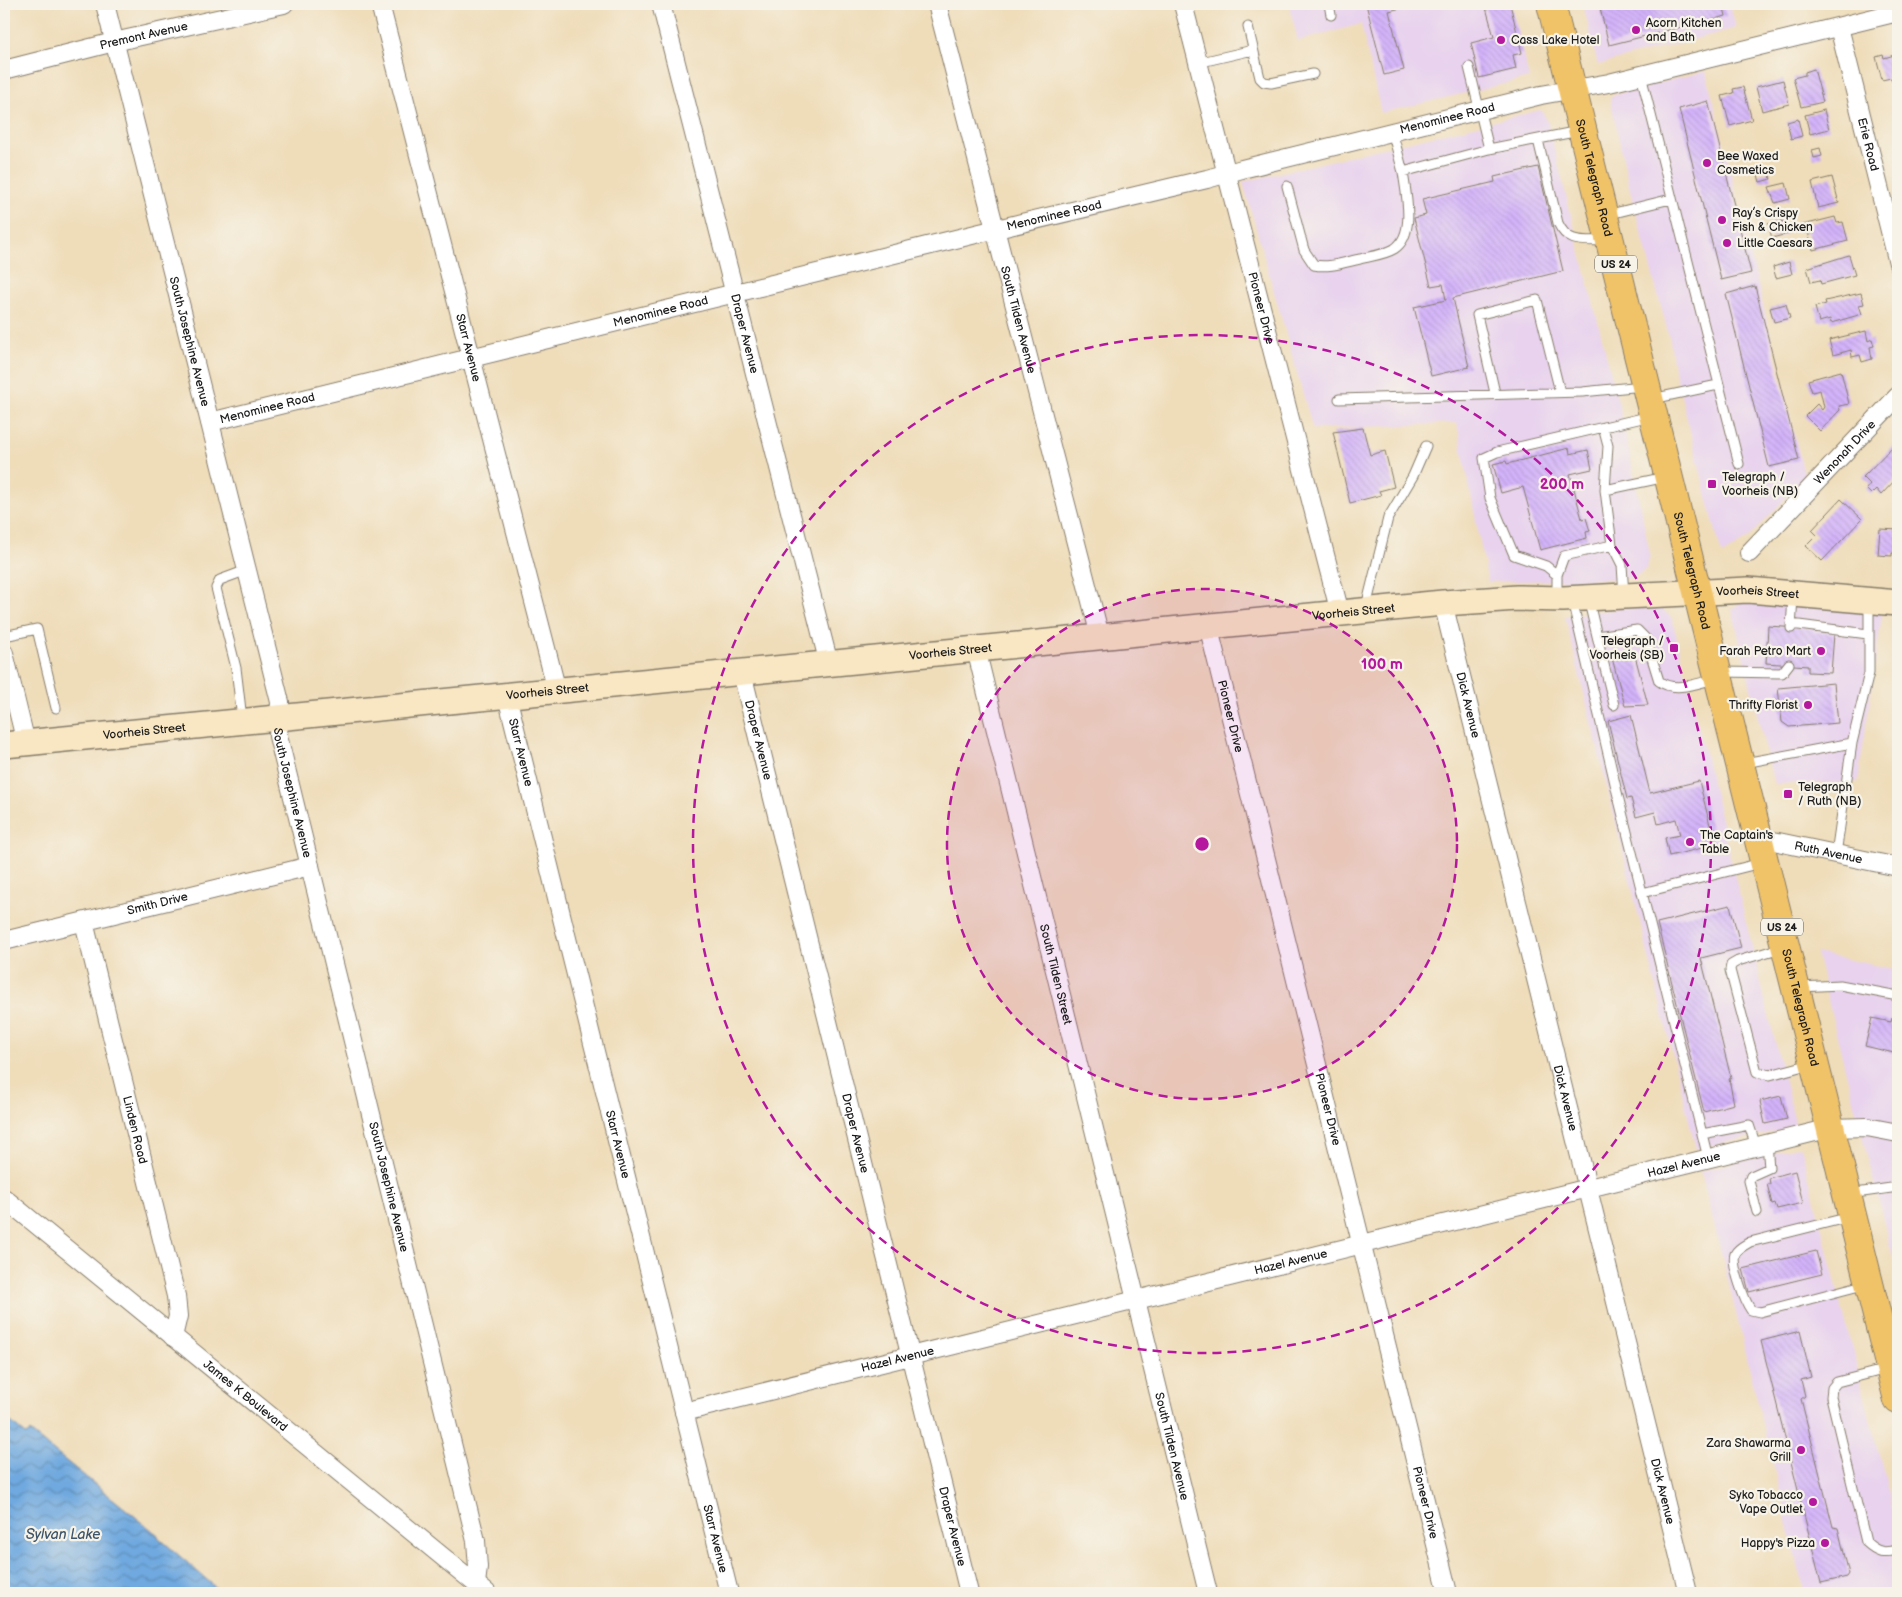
<svg xmlns="http://www.w3.org/2000/svg" width="1902" height="1597" font-family="'Balsamiq Sans',sans-serif">
	<style>
		.built { fill: #e8d2ee }
		.water { fill: url(#water-waves); stroke: #46627e }
		.building { fill: url(#building-back-hatch) }
		.lines { fill: none; stroke-linecap: round; stroke-linejoin: round }
		.lane-casing { stroke: #867c6b; stroke-width: 11 }
		.street-casing { stroke: #867c6b; stroke-width: 20 }
		.secondary-casing { stroke: #867c6b; stroke-width: 28 }
		.highway-casing { stroke: #867c6b; stroke-width: 30 }
		.lane { stroke: #fff; stroke-width: 9 }
		.street { stroke: #fff; stroke-width: 18 }
		.secondary { stroke: #f9e7c3; stroke-width: 25 }
		.highway { stroke: #f1c369; stroke-width: 28 }
		.ring { fill: none; stroke: #b5179e; stroke-width: 2.5; stroke-dasharray: 9 6 }
		.poi-dot { fill: #b5179e; stroke: #f7f3e8; stroke-width: 2 }
		.labels { text-anchor: middle; stroke-width: 4.5; stroke-linejoin: round; paint-order: stroke }
		.shield { fill: #f7f3e8; stroke: #5e5c59; stroke-width: 1 }
		.shield-label { font-size: 11px; font-weight: bold; fill: #1c1c1c }
		.poi-label { font-size: 12px; fill: #1c1c1c; stroke: #f7f3e8; text-anchor: start }
		.street-label { font-size: 12px; fill: #1c1c1c; stroke: #f7f3e8 }
		.water-label { font-size: 14px; font-style: italic; fill: #3d546a; stroke: #f7f3e8 }
		.centre { fill: #b5179e; stroke: #f7f3e8; stroke-width: 2.5 }
		.ring-label { font-size: 15px; text-anchor: middle; font-weight: bold; fill: #b5179e; stroke: #f7f3e8; stroke-width: 4.5; stroke-linejoin: round; paint-order: stroke }
	</style>
	<defs>
		<pattern id="water-waves" width="16" height="10" patternUnits="userSpaceOnUse" patternTransform="scale(1.25)"><rect width="16" height="10" fill="#6fa9df"/><path d="M0 5q4-4 8 0t8 0" fill="none" stroke="#5a89b4"/></pattern>
		<pattern id="building-back-hatch" width="6" height="6" patternUnits="userSpaceOnUse" patternTransform="scale(1.25)"><rect width="6" height="6" fill="#d3b3fa"/><path d="M-1 5l2 2M0 0l6 6M5-1l2 2" fill="none" stroke="#b599d6"/></pattern>
	</defs>
	<rect width="100%" height="100%" fill="#f7f3e8"/>
	<filter id="ink" filterUnits="userSpaceOnUse"><feTurbulence type="fractalNoise" baseFrequency=".02" numOctaves="2"/><feDisplacementMap in="SourceGraphic" scale="10" xChannelSelector="R" yChannelSelector="G"/><feConvolveMatrix kernelMatrix="1 2 1 2 8 2 1 2 1" color-interpolation-filters="sRGB"/></filter>
	<filter id="wash" filterUnits="userSpaceOnUse"><feTurbulence type="fractalNoise" baseFrequency=".0096" numOctaves="4" result="noise"/><feDisplacementMap in="SourceGraphic" scale="20" xChannelSelector="R" yChannelSelector="G"/><feGaussianBlur stdDeviation="1.12" result="paint"/><feColorMatrix in="noise" values="0 0 0 0 0 0 0 0 0 0 0 0 0 0 0 0 0 1.4 0 .05"/><feComposite in="paint" operator="in"/></filter>
	<g filter="url(#wash)">
		<rect width="100%" height="100%" fill="#efddba"/>
		<!-- built -->
		<path class="built" d="M1289,4H1511L1529,78L1381,113L1361,24L1298,41Z
			M1583,4H1730L1736,28L1598,65Z
			M1706,71L1805,478L1747,539L1722,555L1674,368L1670,340L1630,190L1610,98L1617,94Z
			M1541,110L1547,120L1622,417L1650,554L1647,568L1634,578L1488,582L1457,423L1313,429L1243,182Z
			M1741,602L1883,609L1858,782L1774,784L1732,609Z
			M1624,608L1662,609L1672,618L1796,1127L1696,1149L1565,616Z
			M1816,953L1898,970V1259L1893,1258Z
			M1801,1146L1898,1530V1593H1805L1701,1171Z"/>
		<!-- water -->
		<path class="water" d="M4,1416L26,1435L30,1432L158,1535V1537L222,1593H4Z"/>
		<g id="blocks">
			<!-- building -->
			<path class="building" d="M1366,4H1417L1389,11L1404,70L1384,75Z
				M1485,4H1510L1522,53L1513,55L1516,69L1479,78L1471,43L1494,37Z
				M1599,4H1723L1726,16L1609,45Z
				M1898,54V82L1893,84L1891,78L1882,80L1876,57L1883,55L1884,58Z
				M1814,69L1823,102L1801,107L1793,78L1805,75V72Z
				M1783,80L1789,104L1762,111L1756,87Z
				M1743,87L1752,120L1730,126L1722,96L1734,93L1733,89Z
				M1708,101L1751,273L1721,280L1679,109Z
				M1824,110L1829,129L1810,134L1805,115Z
				M1798,119L1802,136L1791,139L1787,122Z
				M1820,148L1822,156L1814,158L1812,150Z
				M1538,167L1563,271L1453,298L1469,367L1431,376L1414,307L1446,300L1443,284L1431,286L1414,218L1426,215L1422,199L1495,182L1494,177Z
				M1769,172L1771,179L1760,182L1758,175Z
				M1832,177L1839,203L1818,208L1812,182Z
				M1786,183L1790,199L1775,203L1769,187Z
				M1835,217L1837,223L1843,222L1848,241L1813,250L1808,232L1805,233L1803,225Z
				M1783,221L1787,234L1772,238L1768,224Z
				M1849,255L1855,275L1821,284L1820,280L1811,282L1807,268Z
				M1789,262L1792,274L1776,278L1773,267Z
				M1755,286L1799,460L1769,467L1726,294Z
				M1861,293L1864,304L1859,305L1862,314L1831,323L1830,319L1819,322L1815,307L1826,304L1825,301Z
				M1786,304L1790,318L1774,322L1770,308Z
				M1866,331L1868,341L1872,339L1874,346L1870,347L1872,359L1862,362L1860,355L1852,357L1851,350L1833,355L1829,340Z
				M1841,371L1849,404L1839,406L1840,410L1820,431L1805,416L1817,404L1822,410L1824,407L1820,390L1812,392L1808,380Z
				M1363,428L1370,455L1385,451L1394,487L1379,491L1381,495L1350,503L1333,432Z
				M1895,444L1898,447V477L1881,495L1876,489L1871,494L1866,489L1870,484L1863,477Z
				M1569,448L1570,454L1588,450L1592,469L1570,474L1582,519L1586,518L1590,531L1586,532L1587,538L1540,550L1523,487L1501,493L1493,464L1506,461L1507,464Z
				M1841,499L1862,519L1822,561L1806,546L1817,535L1812,530Z
				M1880,529L1898,530V553H1892V556L1878,555Z
				M1768,626L1814,629L1813,632L1834,634L1831,673L1808,672V666L1766,663Z
				M1634,652L1648,705L1625,706L1612,658Z
				M1834,683L1838,723L1789,727L1782,722L1778,688Z
				M1631,715L1650,793L1699,781L1715,845L1669,856L1665,838L1680,835L1676,819L1658,824L1655,812L1636,817L1631,798L1627,799L1608,721Z
				M1730,905L1741,948L1701,958L1731,1078L1729,1079L1734,1104L1704,1112L1657,923Z
				M1872,1018L1891,1022L1892,1018L1898,1019V1054L1865,1046Z
				M1781,1096L1787,1119L1765,1124L1760,1101Z
				M1795,1171L1803,1203L1777,1209L1775,1203L1772,1204L1767,1184H1770L1769,1178Z
				M1816,1251L1822,1274L1749,1292L1743,1269Z
				M1800,1331L1811,1377L1801,1380L1805,1396L1801,1399L1833,1527L1838,1528L1849,1574L1847,1577L1821,1583L1761,1341Z"/>
		</g>
	</g>
	<g filter="url(#ink)">
		<use href="#blocks" fill-opacity="0" stroke="#867c6b" stroke-width="1"/>
		<g class="lines">
			<!-- lane casing -->
			<g class="lane-casing">
				<path id="lane" d="M1329,4L1331,15
					M1248,27L1260,78L1264,82L1271,83L1313,74
					M1197,63L1253,50
					M1469,67L1489,149
					M1641,75L1739,464
					M1392,131L1403,172L1489,149L1579,131
					M1538,140L1558,223C1568,245 1584,240 1606,241
					M1287,186L1304,250L1314,265C1330,268 1345,262 1360,259C1371,256 1384,255 1394,249C1416,235 1406,194 1403,172
					M1606,215L1671,199
					M1495,393L1477,315L1537,300L1560,392
					M1339,399L1582,392L1643,386
					M1652,399L1718,385
					M1603,427L1608,446L1605,490
					M1612,545L1622,565L1624,595
					M1557,575L1564,556L1612,545L1605,490L1666,477
					M1557,596V575L1546,566L1514,555L1490,498L1484,458L1497,452L1651,416
					M1588,598L1597,636L1637,630L1646,639L1659,681C1674,693 1698,683 1715,679
					M1572,600L1617,792L1708,1158
					M1366,607L1388,518L1413,476L1426,446
					M1791,624L1868,634
					M1791,628L1793,597
					M4,636L37,629L56,708
					M1597,636L1614,705
					M1721,672L1782,673L1789,664
					M242,719L236,668L216,588L220,580L247,570
					M1852,743L1869,673V603
					M1744,763L1852,743L1836,854
					M1642,893L1761,863
					M1784,947L1738,961L1731,965L1730,970L1757,1072L1770,1075L1811,1064
					M1800,987L1840,985L1898,996
					M1702,1134L1749,1125L1756,1146
					M1849,1194L1898,1187
					M1757,1212L1749,1181L1751,1176L1769,1168L1767,1143
					M1850,1217L1750,1242C1745,1245 1738,1248 1735,1254C1731,1265 1745,1302 1751,1310L1760,1312L1867,1284
					M1887,1369L1837,1382L1832,1388L1831,1397L1866,1542C1878,1553 1883,1553 1898,1550"/>
			</g>
			<!-- street casing -->
			<g class="street-casing">
				<g id="street">
					<path id="s1" d="M105,4L280,702L278,736L476,1541L478,1567L476,1584"/>
					<path id="s2" d="M380,4L557,691"/>
					<path id="s3" d="M661,4L829,664"/>
					<path id="s4" d="M937,4L1100,636"/>
					<path id="s5" d="M1183,4L1340,613"/>
					<path id="s6" d="M1839,27L1898,263"/>
					<path id="s7" d="M4,70L114,42L284,4"/>
					<path id="s8" d="M210,422L980,233L1207,179L1242,169L1541,95L1609,83L1898,12"/>
					<path id="s9" d="M1749,553L1898,396"/>
					<path id="s10" d="M1443,603L1688,1593"/>
					<path id="s11" d="M1208,625L1448,1593"/>
					<path id="s12" d="M976,649L1208,1593"/>
					<path d="M4,653L26,743"/>
					<path id="s13" d="M742,673L969,1593"/>
					<path id="s14" d="M507,696L729,1593"/>
					<path id="s15" d="M1759,838L1898,867"/>
					<path id="s16" d="M84,922L176,1296L178,1316L173,1337"/>
					<path id="s17" d="M4,941L310,866"/>
					<path id="s18" d="M4,1198L487,1593"/>
					<path id="s19" d="M684,1412L1831,1128L1867,1127L1898,1133"/>
				</g>
			</g>
			<!-- secondary casing -->
			<g class="secondary-casing">
				<g id="secondary">
					<path id="s20" d="M4,745L1443,603L1517,598L1563,599L1748,590L1898,603"/>
				</g>
			</g>
			<!-- highway casing -->
			<g class="highway-casing">
				<g id="highway">
					<path id="s21" d="M1551,4L1898,1400"/>
				</g>
			</g>
			<!-- lane -->
			<use href="#lane" class="lane"/>
			<!-- street -->
			<use href="#street" class="street"/>
			<!-- secondary -->
			<use href="#secondary" class="secondary"/>
			<!-- highway -->
			<use href="#highway" class="highway"/>
		</g>
	</g>
	<!-- distance rings -->
	<circle cx="1202" cy="844" r="255" fill="#b5179e" fill-opacity=".12"/>
	<g class="ring">
		<circle cx="1202" cy="844" r="255"/>
		<circle cx="1202" cy="844" r="509"/>
	</g>
	<!-- markers -->
	<g class="poi-dot">
		<circle cx="1636" cy="30" r="5"/>
		<circle cx="1501" cy="40" r="5"/>
		<circle cx="1707" cy="163" r="5"/>
		<circle cx="1722" cy="220" r="5"/>
		<circle cx="1727" cy="243" r="5"/>
		<rect x="1707" y="479" width="10" height="10" rx="2.5"/>
		<rect x="1669" y="643" width="10" height="10" rx="2.5"/>
		<circle cx="1821" cy="651" r="5"/>
		<circle cx="1808" cy="705" r="5"/>
		<rect x="1783" y="789" width="10" height="10" rx="2.5"/>
		<circle cx="1690" cy="842" r="5"/>
		<circle cx="1801" cy="1450" r="5"/>
		<circle cx="1813" cy="1502" r="5"/>
		<circle cx="1825" cy="1543" r="5"/>
	</g>
	<g class="labels">
		<!-- shield labels -->
		<g class="shield">
			<rect x="1595" y="255.5" width="42" height="17" rx="4"/>
			<rect x="1761" y="918.5" width="42" height="17" rx="4"/>
		</g>
		<g class="shield-label">
			<text x="1616" y="268">US 24</text>
			<text x="1782" y="931">US 24</text>
		</g>
		<!-- poi labels -->
		<g class="poi-label">
			<text x="1646" y="27">Acorn Kitchen<tspan x="1646" dy="14">and Bath</tspan></text>
			<text x="1511" y="44">Cass Lake Hotel</text>
			<text x="1717" y="160">Bee Waxed<tspan x="1717" dy="14">Cosmetics</tspan></text>
			<text x="1732" y="217">Ray’s Crispy<tspan x="1732" dy="14">Fish &amp; Chicken</tspan></text>
			<text x="1737" y="247">Little Caesars</text>
			<text x="1722" y="481">Telegraph /<tspan x="1722" dy="14">Voorheis (NB)</tspan></text>
			<text x="1664" y="645" text-anchor="end">Telegraph /<tspan x="1664" dy="14">Voorheis (SB)</tspan></text>
			<text x="1811" y="655" text-anchor="end">Farah Petro Mart</text>
			<text x="1798" y="709" text-anchor="end">Thrifty Florist</text>
			<text x="1798" y="791">Telegraph<tspan x="1798" dy="14">/ Ruth (NB)</tspan></text>
			<text x="1700" y="839">The Captain's<tspan x="1700" dy="14">Table</tspan></text>
			<text x="1791" y="1447" text-anchor="end">Zara Shawarma<tspan x="1791" dy="14">Grill</tspan></text>
			<text x="1803" y="1499" text-anchor="end">Syko Tobacco<tspan x="1803" dy="14">Vape Outlet</tspan></text>
			<text x="1815" y="1547" text-anchor="end">Happy's Pizza</text>
		</g>
		<!-- street labels -->
		<g class="street-label">
			<text dy="4" stroke="none"><textPath href="#s7" startOffset="144">Premont Avenue</textPath></text>
			<text dy="4" stroke="none"><textPath href="#s8" startOffset="1274">Menominee Road</textPath></text>
			<text dy="4" stroke="none"><textPath href="#s6" startOffset="121">Erie Road</textPath></text>
			<text dy="4" stroke="none"><textPath href="#s21" startOffset="179">South Telegraph Road</textPath></text>
			<text dy="4" stroke="none"><textPath href="#s8" startOffset="869">Menominee Road</textPath></text>
			<text dy="4" stroke="none"><textPath href="#s5" startOffset="314">Pioneer Drive</textPath></text>
			<text dy="4" stroke="none"><textPath href="#s8" startOffset="464">Menominee Road</textPath></text>
			<text dy="4" stroke="none"><textPath href="#s4" startOffset="326">South Tilden Avenue</textPath></text>
			<text dy="4" stroke="none"><textPath href="#s3" startOffset="340">Draper Avenue</textPath></text>
			<text dy="4" stroke="none"><textPath href="#s1" startOffset="348">South Josephine Avenue</textPath></text>
			<text dy="4" stroke="none"><textPath href="#s2" startOffset="355">Starr Avenue</textPath></text>
			<text dy="4" stroke="none"><textPath href="#s8" startOffset="59">Menominee Road</textPath></text>
			<text dy="4" stroke="none"><textPath href="#s9" startOffset="139">Wenonah Drive</textPath></text>
			<text dy="4" stroke="none"><textPath href="#s21" startOffset="584">South Telegraph Road</textPath></text>
			<text dy="4" stroke="none"><textPath href="#s20" startOffset="1761">Voorheis Street</textPath></text>
			<text dy="4" stroke="none"><textPath href="#s20" startOffset="1356">Voorheis Street</textPath></text>
			<text dy="4" stroke="none"><textPath href="#s20" startOffset="951">Voorheis Street</textPath></text>
			<text dy="4" stroke="none"><textPath href="#s20" startOffset="546">Voorheis Street</textPath></text>
			<text dy="4" stroke="none"><textPath href="#s10" startOffset="105">Dick Avenue</textPath></text>
			<text dy="4" stroke="none"><textPath href="#s11" startOffset="94">Pioneer Drive</textPath></text>
			<text dy="4" stroke="none"><textPath href="#s20" startOffset="141">Voorheis Street</textPath></text>
			<text dy="4" stroke="none"><textPath href="#s13" startOffset="69">Draper Avenue</textPath></text>
			<text dy="4" stroke="none"><textPath href="#s14" startOffset="58">Starr Avenue</textPath></text>
			<text dy="4" stroke="none"><textPath href="#s1" startOffset="812">South Josephine Avenue</textPath></text>
			<text dy="4" stroke="none"><textPath href="#s15" startOffset="71">Ruth Avenue</textPath></text>
			<text dy="4" stroke="none"><textPath href="#s17" startOffset="158">Smith Drive</textPath></text>
			<text dy="4" stroke="none"><textPath href="#s12" startOffset="335">South Tilden Street</textPath></text>
			<text dy="4" stroke="none"><textPath href="#s21" startOffset="1034">South Telegraph Road</textPath></text>
			<text dy="4" stroke="none"><textPath href="#s10" startOffset="510">Dick Avenue</textPath></text>
			<text dy="4" stroke="none"><textPath href="#s11" startOffset="499">Pioneer Drive</textPath></text>
			<text dy="4" stroke="none"><textPath href="#s16" startOffset="214">Linden Road</textPath></text>
			<text dy="4" stroke="none"><textPath href="#s13" startOffset="474">Draper Avenue</textPath></text>
			<text dy="4" stroke="none"><textPath href="#s14" startOffset="462">Starr Avenue</textPath></text>
			<text dy="4" stroke="none"><textPath href="#s19" startOffset="1030">Hazel Avenue</textPath></text>
			<text dy="4" stroke="none"><textPath href="#s1" startOffset="1218">South Josephine Avenue</textPath></text>
			<text dy="4" stroke="none"><textPath href="#s19" startOffset="625">Hazel Avenue</textPath></text>
			<text dy="4" stroke="none"><textPath href="#s19" startOffset="220">Hazel Avenue</textPath></text>
			<text dy="4" stroke="none"><textPath href="#s18" startOffset="312">James K Boulevard</textPath></text>
			<text dy="4" stroke="none"><textPath href="#s12" startOffset="821">South Tilden Avenue</textPath></text>
			<text dy="4" stroke="none"><textPath href="#s10" startOffset="915">Dick Avenue</textPath></text>
			<text dy="4" stroke="none"><textPath href="#s11" startOffset="904">Pioneer Drive</textPath></text>
			<text dy="4" stroke="none"><textPath href="#s13" startOffset="879">Draper Avenue</textPath></text>
			<text dy="4" stroke="none"><textPath href="#s14" startOffset="868">Starr Avenue</textPath></text>
		</g>
		<!-- water labels -->
		<g class="water-label">
			<text x="63" y="1539">Sylvan Lake</text>
		</g>
	</g>
	<circle cx="1202" cy="844" r="8" class="centre"/>
	<g class="ring-label">
		<text x="1562" y="489">200 m</text>
		<text x="1382" y="669">100 m</text>
	</g>
	<!-- margin -->
	<rect width="1902" height="1597" fill="none" stroke="#f7f3e8" stroke-width="20"/>
</svg>
